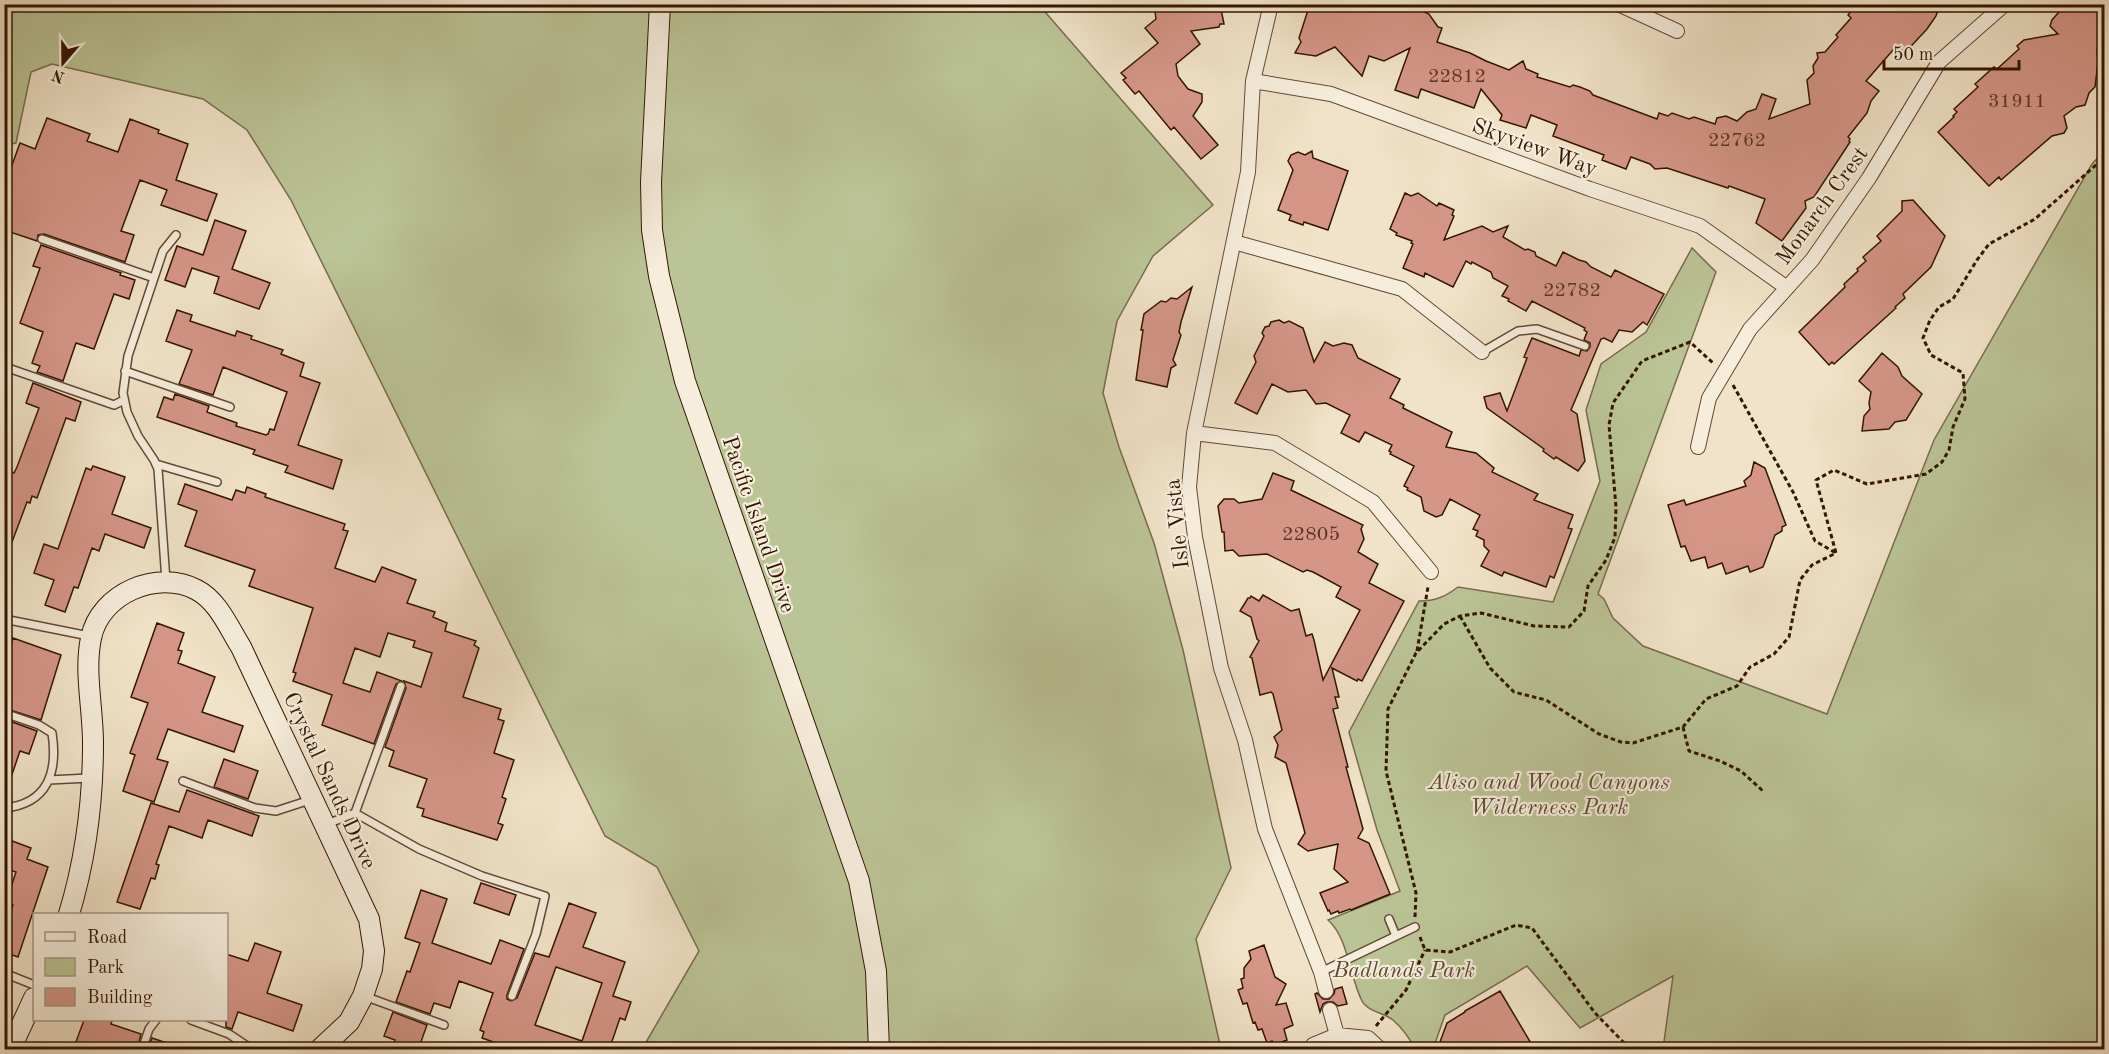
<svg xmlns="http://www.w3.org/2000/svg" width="2109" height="1054" font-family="'Old Standard TT',serif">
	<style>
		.green { fill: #bbc496; stroke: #776d4c; stroke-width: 1.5 }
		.building { fill: #d59688; stroke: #331601; stroke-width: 1.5; fill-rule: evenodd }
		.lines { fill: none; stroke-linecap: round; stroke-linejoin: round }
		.lane-casing { stroke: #624933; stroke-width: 10 }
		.street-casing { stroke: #624933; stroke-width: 16 }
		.secondary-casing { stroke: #331601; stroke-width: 22 }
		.path { stroke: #331601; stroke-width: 3; stroke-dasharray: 4.5 3; stroke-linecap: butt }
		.lane { stroke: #f6eddc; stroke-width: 7 }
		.street { stroke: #f6eddc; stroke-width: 14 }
		.secondary { stroke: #f6eddc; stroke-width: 20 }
		.labels { text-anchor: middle; stroke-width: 4.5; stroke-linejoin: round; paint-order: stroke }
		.number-label { font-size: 20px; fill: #5c3623 }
		.street-label { font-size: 22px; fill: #331601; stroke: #f6eddc }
		.park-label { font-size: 22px; font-style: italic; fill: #5c4a2e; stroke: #f6eddc }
	</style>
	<rect width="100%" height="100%" fill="#f1e3c9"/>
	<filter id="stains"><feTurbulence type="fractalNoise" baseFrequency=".00333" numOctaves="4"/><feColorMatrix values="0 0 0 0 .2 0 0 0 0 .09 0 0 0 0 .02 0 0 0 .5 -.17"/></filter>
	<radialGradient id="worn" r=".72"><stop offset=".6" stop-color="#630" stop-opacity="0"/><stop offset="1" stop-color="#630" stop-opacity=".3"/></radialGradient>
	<!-- green -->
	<path class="green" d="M5,5H1039L1213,205L1153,256L1117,321L1103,393L1119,447L1154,543L1183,650L1231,868L1196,939L1221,1049H642L699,951L657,867L605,836L291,200L247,130L203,99L52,64L31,72L16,143L5,145Z
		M2104,151V1049H1663L1673,976L1580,1028L1527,966L1445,1015L1433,1049H1415C1410,1039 1402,1028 1393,1020C1384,1013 1367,1011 1362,1001C1350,978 1348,937 1328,920L1400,891L1377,830L1349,732L1419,601C1435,601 1445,597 1458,587L1553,602L1600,481L1586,410L1601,364L1646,332L1692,248L1716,272L1598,594L1604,599L1613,618L1643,646L1827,714L1934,440L2092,164Z"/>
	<!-- building -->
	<path class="building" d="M1154,4H1220L1224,24H1220L1219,27L1191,31L1200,44L1176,64L1178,76L1188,89L1202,94V102L1193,116L1218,145L1201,159L1174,127L1171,130L1139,91L1135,94L1123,80L1126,78L1121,73L1158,43L1145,28L1156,19Z
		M1316,4H1396L1411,10H1420L1429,14L1438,27L1442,28L1437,42L1470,53L1486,61L1509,70L1523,61L1526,69L1538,74L1537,77L1570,87L1573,85L1580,87L1590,91L1593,95L1657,119L1659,113L1668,116L1672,113L1689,119L1694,117L1715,124L1717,118L1726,116L1737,121L1747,112L1756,109L1762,94L1776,99L1769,119L1810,104L1807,80L1814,73L1813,66L1818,58L1817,53L1825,52L1838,37L1836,35L1851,18L1848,15L1853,9V4H1940L1936,16L1927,29L1901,57L1893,50L1866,81L1879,91L1871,101L1867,113L1848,137L1850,139L1849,141L1850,142L1814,197L1805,201L1806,208L1782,241L1756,223L1765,199L1729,186L1728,188L1667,168L1655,169L1650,164L1631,157L1626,169L1602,160L1604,155L1553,136L1557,125L1531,115L1526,128L1500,120L1502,115L1481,89L1474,108L1421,89L1418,98L1395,90L1410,48L1384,61L1369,56L1362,76L1335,47L1316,56L1295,53L1301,42L1299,38L1309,7L1315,9Z
		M2066,4H2104V47L2097,49L2098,62L2095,87L2089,93L2085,105L2076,107L2064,116L2067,128L2064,133L2052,136L2001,180L1999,177L1989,186L1938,132L1954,117L1953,116L1957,112L1954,109L1978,87L1975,84L1994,67L1997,69L2019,49L2017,46L2024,40L2058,34L2050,26L2052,20Z
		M47,118L90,134L87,141L118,152L130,119L159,130L158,133L188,144L176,180L217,194L207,221L161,205L167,190L140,180L121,231L134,235L125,262L44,234L38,235L37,241L4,230V187L20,143L35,149Z
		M1312,151L1313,158L1348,171L1328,230L1304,222L1303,225L1289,220L1291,215L1278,210L1293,170L1288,161L1291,155L1298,152L1305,155Z
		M1405,193L1411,196L1418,193L1437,206L1439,203L1454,210L1452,215L1454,216L1444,240L1482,226L1493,232L1508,226L1503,237L1525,250L1528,249L1535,252L1536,256L1556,266L1563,252L1579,260L1586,262L1591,267L1611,277L1615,270L1664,294L1647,325L1643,322L1632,332L1619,330L1612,342L1604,338L1601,339L1571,410L1577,414L1585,461L1578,471L1556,457L1554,459L1543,451L1544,449L1487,408L1484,397L1500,393L1507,411L1527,358L1524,357L1532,338L1579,356L1581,350L1587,351L1590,347V343L1584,340L1587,332L1584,330L1585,328L1532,301L1526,311L1508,301L1509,299L1502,296L1508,286L1493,278L1491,272L1472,262L1471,264L1466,261L1453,287L1425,273L1424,277L1403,268L1413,244L1411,243L1412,241L1396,235L1397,233L1390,229Z
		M1913,200L1945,236L1931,267L1903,294L1905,298L1895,307L1896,308L1834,364L1832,362L1829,365L1799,332L1845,287L1844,284L1858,271L1857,269L1866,261L1863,257L1881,241L1877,236L1902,211V201Z
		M215,220L246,231L232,269L270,283L259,309L214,293L219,277L192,268L185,287L165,280L177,246L203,255Z
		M41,245L121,273L120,275L135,280L129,299L114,294L94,349L76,343L63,381L37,372L40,366L32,363L43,332L20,323L40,268L33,266Z
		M1192,287L1181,322L1179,332L1181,335L1173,360L1176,365L1171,368L1167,387L1136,380L1143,330H1141L1144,314L1161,301L1166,302L1171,298L1177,299Z
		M177,310L192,315L190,321L235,336L237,331L252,336L251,339L283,350L281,354L304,363L300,376L320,383L298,445L342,460L333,489L285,472L288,466L253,454L255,450L157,417L164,397L173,400L175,394L209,406L207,412L237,423L236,426L266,435L268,434L270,429L274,430L287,392L223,367L213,395L179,384L192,350L166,341Z
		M1279,320L1284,323L1289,321L1303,328L1314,362L1325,342L1333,346L1344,343L1352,345L1358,358L1400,379L1390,398L1404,405L1403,408L1452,432L1446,447L1476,453L1494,468L1492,472L1538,494L1534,500L1573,515L1568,528L1572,529L1554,578L1550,576L1546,587L1504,572L1502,576L1481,566L1489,551L1484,546V540L1476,536L1478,531L1473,529L1480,515L1450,499L1442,515L1436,517L1424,511L1421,497L1407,490L1408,488L1404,486L1414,466L1390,454L1391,452L1389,451L1392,445L1365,432L1359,442L1341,433L1350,415L1326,403L1316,404L1306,390L1288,392L1272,384L1257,414L1235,403L1256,362L1254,356L1264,336L1262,333L1265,327L1269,326L1271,322Z
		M1882,353L1898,367L1902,376L1922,394L1906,420L1895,422L1889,429L1862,431L1864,416L1870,409L1869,403L1871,392L1859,381Z
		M33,383L81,402L75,421L66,418L37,498L32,496L30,503L27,502L6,558H4V507L11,489L4,485L10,471L14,473L17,467L39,408L26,403Z
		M1754,462L1765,468L1786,525L1782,527V531L1775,535L1763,567L1750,572L1748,566L1726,574L1722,563L1708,568L1705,557L1691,561L1685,546L1681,547L1668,505L1684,500L1686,505L1746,486L1744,481L1751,475Z
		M93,466L125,477L112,514L151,528L144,548L105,534L99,551L92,548L78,588L74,587L65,612L45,605L54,580L34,573L44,544L58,549L86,468L91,470Z
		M1273,473L1294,481L1291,490L1363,525L1361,529L1364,539L1358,552L1378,564L1369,583L1404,601L1362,681L1358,679L1357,681L1332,668L1339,697H1335L1338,708L1333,709L1348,767H1346L1363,829L1358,838L1369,843L1390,894L1351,910L1350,909L1339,913L1338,911L1331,914L1329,910L1328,911L1320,893L1348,882L1334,869L1338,844L1308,851L1298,844L1305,833L1286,763L1275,757L1278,745L1274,737L1282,730L1273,694L1271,692L1260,695L1252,658L1250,657L1259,641L1257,639L1251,617L1240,611L1248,598H1250L1251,596L1259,601L1263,595L1291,611L1299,609L1306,636L1312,634L1314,640L1323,680L1360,610L1336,597L1341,587L1313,572L1307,570L1303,572L1267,554L1239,556L1233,550L1225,551L1224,532H1222L1218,506L1224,499H1234L1239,503L1262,499Z
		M185,484L232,500L236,490L245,493L247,487L266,494L265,497L345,524L343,530L348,531L335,568L375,582L382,567L416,580L407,603L435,612L433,617L447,623L445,631L476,641L474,645L479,648L463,697L501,709L498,719L504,721L494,753L514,760L502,797L506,799L498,823L503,825L497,840L422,816L424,809L417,807L427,779L389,766L394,751L385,747L406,688L404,681L421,687L432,653L413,647L415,641L388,633L380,657L355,648L343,683L370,692L377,672L402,681L396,684L374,744L322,725L332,695L293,681L296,673L293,672L313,608L249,586L255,570L185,546L197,511L178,504Z
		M157,623L184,633L178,650L182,651L178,663L215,677L202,712L243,726L234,752L168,729L157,759L168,762L154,802L123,791L135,755L130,753L148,703L131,697Z
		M13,638L61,655L41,720L4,708V650L9,652Z
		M4,719L37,731L29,754L20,751L7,789L4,788Z
		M224,759L258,771L248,799L214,787Z
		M187,790L259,816L252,836L208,820L202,838L169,826L156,864L159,865L155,879L151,878L140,909L117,902L151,803L179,812Z
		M4,838L31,848L27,859L48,867L18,957L4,952V930L13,905L6,902L16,872L4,868Z
		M481,883L516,895L509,915L474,903Z
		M421,890L447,899L432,943L491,964L500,940L524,949L507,995V999L511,1001L517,998L535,953L549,957L569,903L596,913L583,947L625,962L613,996L631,1002L625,1020L620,1018L609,1050H516L482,1038L484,1032L480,1030L493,993L459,981L450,1008L434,1003L430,1014L396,1002L407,971L410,972L420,943L405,938ZM556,967L602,983L582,1041L535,1025Z
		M255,943L281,952L267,993L302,1005L293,1031L238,1012L232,1029L226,1027V954L248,961Z
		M1264,945L1275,977L1286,984L1276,1005L1286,1003L1293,1025L1284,1029L1287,1040L1274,1045L1272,1041L1267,1043L1262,1029L1258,1030L1255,1022L1253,1023L1247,1003L1243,1004L1238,990L1243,988L1241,979L1244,978V968L1251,959L1249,951Z
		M1342,987L1347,1004L1338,1006L1333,1002H1327L1323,1004L1320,1012L1315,994L1317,993L1323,999H1329L1334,994L1335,989Z
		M1500,991L1535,1050H1437L1447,1023L1465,1012V1011Z
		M393,1012L427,1025L418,1050H392L395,1040L384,1036Z
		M84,1020H112L111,1024L141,1034L137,1050H73Z
		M152,1038L179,1047V1050H148Z"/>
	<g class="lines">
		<!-- lane casing -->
		<g class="lane-casing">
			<path id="lane" d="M42,239L154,278
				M1482,352L1518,331L1537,329L1585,346
				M11,369L114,405L124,400
				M125,371L230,407
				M156,464L217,482
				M166,581L158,469L154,460L138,436L127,412L123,393L128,356L163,251L176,235
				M4,619L89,636
				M4,713L39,725L52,733C58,772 48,804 4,808
				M49,780L89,778
				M183,781L255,808L276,811L310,800
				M355,813L401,686
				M327,824L355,813L419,849L482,876L545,896L536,934L512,996
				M1396,936L1415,927
				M1321,972L1396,936L1389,919
				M4,973L34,985
				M364,996L444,1025
				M191,1020L229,1034L253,1050
				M142,1050L149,1029L156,1020"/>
		</g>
		<!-- street casing -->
		<g class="street-casing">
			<path id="street" d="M1271,4L1253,81L1248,172L1194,433L1189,487L1195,537L1221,668L1245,740L1265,829L1321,972L1326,991
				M1618,4L1677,31
				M1253,81L1331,94L1590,189L1700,226L1787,288
				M1234,242L1402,289L1482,352
				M1194,433L1275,443L1373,502L1431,572
				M1698,447L1709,398L1750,329L1812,260L1869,178L1939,62L2005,4
				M1330,1010L1337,1035
				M1311,1050L1313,1045L1337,1035L1368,1038L1381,1050"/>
		</g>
		<!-- secondary casing -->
		<g class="secondary-casing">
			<path id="secondary" d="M660,4L651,182L652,230L659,276L685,381L859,881L876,971L879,1050
				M69,914C86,858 93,801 93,743C93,708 84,672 91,638C100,593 158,569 197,590C218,601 229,628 241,647L369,919L374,951L372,969L363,996L349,1022L319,1050
				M10,1050L34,998"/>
		</g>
		<!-- path -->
		<path class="path" d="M1733,385L1793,492L1815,541L1836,553
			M1460,616L1490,668L1514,692L1546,700L1599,734L1621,742L1633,743L1683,727L1706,699L1737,686L1750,667L1774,654L1789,637L1800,580L1812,565L1836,553L1816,480L1834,470L1867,484L1926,474L1942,462L1949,450L1953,427L1965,399L1963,373L1931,355L1923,338L1930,320L1939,307L1953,299L1977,260L1989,244L2035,219L2104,158
			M1417,651L1428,587
			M1683,727L1689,751L1720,761L1741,771L1764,792
			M1415,917L1416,893L1386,771L1388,709L1416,653L1444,624L1460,616L1481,613L1534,626L1569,627L1584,611L1588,586L1606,560L1615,537L1616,507L1609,425L1613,403L1642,361L1690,342L1713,363
			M1420,937L1425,950L1450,952L1516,925L1532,928L1595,1013L1631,1050
			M1376,1026L1406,990L1425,950"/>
		<!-- lane -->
		<use href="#lane" class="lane"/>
		<!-- street -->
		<use href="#street" class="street"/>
		<!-- secondary -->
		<use href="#secondary" class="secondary"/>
	</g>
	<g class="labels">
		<!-- number labels -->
		<g class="number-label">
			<text x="1457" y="82">22812</text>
			<text x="2017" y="107">31911</text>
			<text x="1737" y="146">22762</text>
			<text x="1572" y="296">22782</text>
			<text x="1311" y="540">22805</text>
		</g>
		<!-- street labels -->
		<g class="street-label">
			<text transform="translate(1535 146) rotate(20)" y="8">Skyview Way</text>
			<text transform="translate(1821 205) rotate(-54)" y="8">Monarch Crest</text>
			<text transform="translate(760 524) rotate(71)" y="8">Pacific Island Drive</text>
			<text transform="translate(1176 524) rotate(-96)" y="8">Isle Vista</text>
			<text transform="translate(331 780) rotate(65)" y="8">Crystal Sands Drive</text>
		</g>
		<!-- park labels -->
		<g class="park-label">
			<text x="1549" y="789">Aliso and Wood Canyons<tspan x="1549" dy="25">Wilderness Park</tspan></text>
			<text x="1404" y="977">Badlands Park</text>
		</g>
	</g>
	<!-- margin -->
	<rect width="2109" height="1054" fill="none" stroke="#f1e3c9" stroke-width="24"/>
	<rect x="6" y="6" width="2097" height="1042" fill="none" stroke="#331601" stroke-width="3"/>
	<rect x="12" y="12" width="2085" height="1030" fill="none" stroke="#331601" stroke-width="1.5"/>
	<!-- legend -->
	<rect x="33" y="913" width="195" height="108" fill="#f6eddc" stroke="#a89784" stroke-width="1.5"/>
	<rect x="45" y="932" width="30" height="9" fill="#f6eddc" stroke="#a89784" stroke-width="1.5"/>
	<text x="87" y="943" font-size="18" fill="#331601">Road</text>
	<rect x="45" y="958" width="30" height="18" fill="#bbc496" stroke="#a89784" stroke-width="1.5"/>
	<text x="87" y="973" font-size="18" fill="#331601">Park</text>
	<rect x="45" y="988" width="30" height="18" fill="#d59688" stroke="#a89784" stroke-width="1.5"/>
	<text x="87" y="1003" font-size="18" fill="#331601">Building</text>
	<!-- north arrow -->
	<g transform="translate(63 63) rotate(200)" stroke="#f6eddc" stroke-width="4.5" paint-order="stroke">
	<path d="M0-4.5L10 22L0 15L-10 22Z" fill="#331601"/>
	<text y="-9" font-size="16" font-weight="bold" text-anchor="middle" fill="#331601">N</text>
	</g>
	<!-- scale -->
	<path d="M1884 60v9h135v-9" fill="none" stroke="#331601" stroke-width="3"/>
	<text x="1893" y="60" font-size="18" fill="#331601" stroke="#f6eddc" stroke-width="4.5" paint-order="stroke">50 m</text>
	<rect width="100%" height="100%" filter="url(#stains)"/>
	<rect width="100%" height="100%" fill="url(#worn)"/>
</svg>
